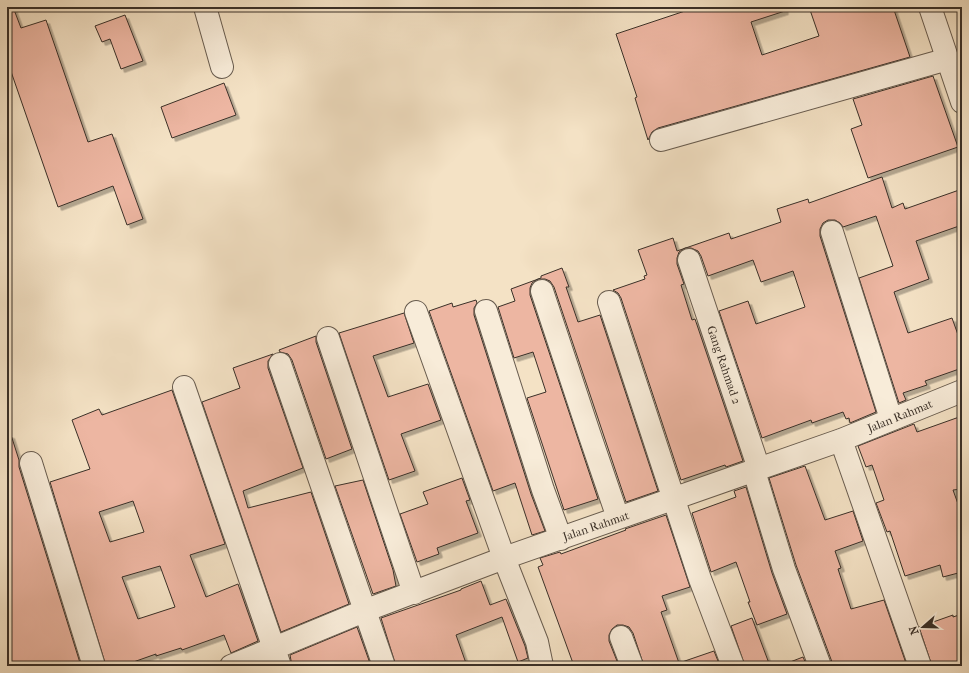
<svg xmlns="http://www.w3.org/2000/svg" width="969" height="673" font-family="'IM FELL French Canon',serif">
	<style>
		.building { fill: #edb6a2; stroke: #3a3028; fill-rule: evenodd; filter: url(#shadow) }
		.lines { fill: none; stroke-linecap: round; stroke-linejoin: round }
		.minor-casing { stroke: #685c4f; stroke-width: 24 }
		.minor { stroke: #f8ecd9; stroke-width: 22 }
		.labels { text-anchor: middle; stroke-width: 4; stroke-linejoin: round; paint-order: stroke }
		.street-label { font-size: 12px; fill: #3a3028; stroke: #f8ecd9 }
	</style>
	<defs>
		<filter id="shadow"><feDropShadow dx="3.5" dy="3.5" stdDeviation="0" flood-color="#0004"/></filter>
	</defs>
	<rect width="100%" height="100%" fill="#f4e2c5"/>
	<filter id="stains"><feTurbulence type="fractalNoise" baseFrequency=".005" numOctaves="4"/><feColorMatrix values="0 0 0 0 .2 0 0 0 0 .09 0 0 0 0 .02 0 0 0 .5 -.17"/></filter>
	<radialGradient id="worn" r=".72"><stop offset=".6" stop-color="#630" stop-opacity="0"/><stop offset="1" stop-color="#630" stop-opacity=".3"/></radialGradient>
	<!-- building -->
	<path class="building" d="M7,7H13L21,28L46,20L88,142L112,134L143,219L127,225L113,186L58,207L7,60Z
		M697,7H784L785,11L751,22L762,55L819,36L809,7H893L910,57L658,128L652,132L648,140L635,98L637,97L616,34Z
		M125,15L143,61L121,69L110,39L102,42L95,26Z
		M933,76L958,147L868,178L851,129L862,125L853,99Z
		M224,83L236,115L172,138L161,107Z
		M882,177L892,208L903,203L905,209L962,189V225L916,241L929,279L894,292L908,333L952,318L962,346V368L925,381L927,385L903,393L906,400L899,403L859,278L893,266L876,216L843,227L840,223L835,220H828L823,223L820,229V236L876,412L850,423L849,418L846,419L843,412L812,423L811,420L762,438L719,311L748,301L756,324L805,307L793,271L761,282L753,260L708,276L701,256L698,251L691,248H685L679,252L677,258V264L684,284L681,285L692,320L695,319L743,461L726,467L725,465L681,480L621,298L618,293L613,290L645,279L644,276L647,275L638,250L673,238L677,251L729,233L731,239L781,222L777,209L808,199L809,203Z
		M562,268L569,287H566L578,322L600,315L658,491L626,502L554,287L550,281L545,279H538L532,283L530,288V295L598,499L564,510L527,398L546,392L533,352L514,358L498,307L515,301L511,289L541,278V276Z
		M476,300L477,303L474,308V315L531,494L545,531L532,535L515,483L493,491L429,311L452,303L453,307Z
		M404,313L414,343L373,356L388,397L428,384L441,420L401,434L415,471L389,480L339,333Z
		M316,336V342L352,449L326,459L292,360L288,354L280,352L279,350Z
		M273,354L268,361V368L303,468L243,491L248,508L311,492L349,604L281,632L202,402L240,388L233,368Z
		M172,390L225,544L190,555L206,597L238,584L258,641L231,653L224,635L182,650L181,648L156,656V654L122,666H106L50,482L90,469L72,420L99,409L102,415ZM133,501L144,532L110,542L99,512ZM160,566L175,607L138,619L122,577Z
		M962,416V489L953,490L962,515V572L943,577L940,565L905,576L890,531L887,532L876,503L884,500L872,465L866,467L858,446L914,424L917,432Z
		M7,435H11L19,460V467L81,666H7Z
		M805,466L825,520L853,511L863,541L835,551L841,568L838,569L851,609L884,600L907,666H832V662L796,565L769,478Z
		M462,478L470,500L466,501L478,533L437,548L439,554L417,562L400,514L428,504L423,492Z
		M363,480L393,570L396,586L373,594L335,486Z
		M746,487L772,573L787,614L757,625L748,602H750L736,562L711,572L692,513L736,497L734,491Z
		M666,515L690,587L662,596L667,610L661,612L679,663L714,651L720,666H644L633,633L629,627L623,625H617L612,629L609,635V641L619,666H574L538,567L543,565L540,558L560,552L561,554L626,530L625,529Z
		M481,581L490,605L506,599L525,646L528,658L518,662L502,617L456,635L467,666H396L381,618L461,590V589Z
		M962,614V666H932L919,627L953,615V617Z
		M752,618L770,666H745L731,626Z
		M357,627L371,666H292L290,655Z
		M803,657L807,666H785V664Z"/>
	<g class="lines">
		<!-- minor casing -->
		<g class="minor-casing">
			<path id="minor" d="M205,7L222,67
				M930,7L962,102
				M661,140L948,59
				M832,232L891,419
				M689,260L759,469
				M542,291L589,433L618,518
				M609,302L700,579L733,666
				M486,311L543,490L561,539
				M416,312L504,558L537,642L542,666
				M328,338L414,593
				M280,364L384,666
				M184,387L280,666
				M841,440L920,666
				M31,463L94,666
				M754,471L784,569L820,666
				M621,637L632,666
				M231,666L364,611L504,558L841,440L962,391"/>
		</g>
		<!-- minor -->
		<use href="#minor" class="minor"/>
	</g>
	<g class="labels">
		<!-- street labels -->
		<g class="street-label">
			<text transform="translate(724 365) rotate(71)" y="4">Gang Rahmad 2</text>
			<text transform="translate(900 416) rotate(-22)" y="4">Jalan Rahmat</text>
			<text transform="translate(596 526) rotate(-19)" y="4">Jalan Rahmat</text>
		</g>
	</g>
	<!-- margin -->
	<rect width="969" height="673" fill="none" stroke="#f4e2c5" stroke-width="24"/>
	<rect x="8" y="8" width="953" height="657" fill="none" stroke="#3a3028" stroke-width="2"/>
	<rect x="12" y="12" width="945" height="649" fill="none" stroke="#3a3028"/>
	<!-- north arrow -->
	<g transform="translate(923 627) rotate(250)" stroke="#f8ecd9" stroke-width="3" paint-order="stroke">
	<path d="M0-3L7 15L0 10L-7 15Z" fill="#3a3028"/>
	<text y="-6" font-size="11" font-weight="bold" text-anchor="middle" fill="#3a3028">N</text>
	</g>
	<rect width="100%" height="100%" filter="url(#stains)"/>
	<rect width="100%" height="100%" fill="url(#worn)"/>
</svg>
